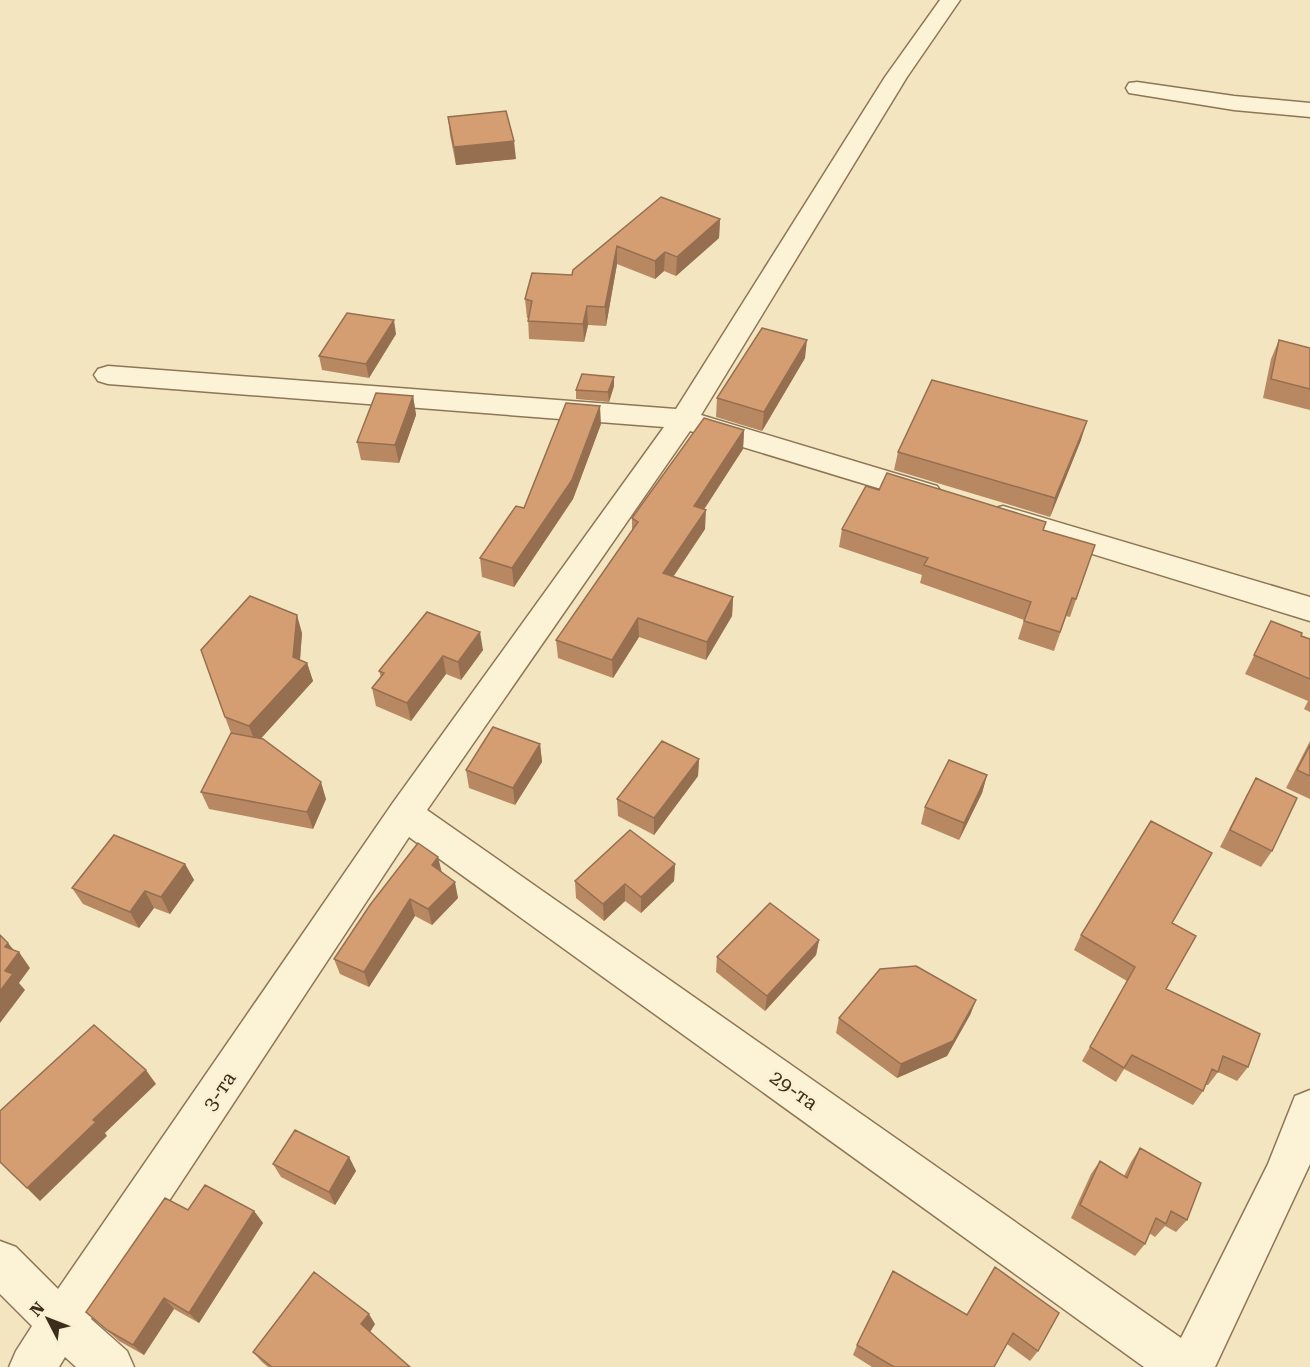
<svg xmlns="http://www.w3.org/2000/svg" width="1310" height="1367" font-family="'Roboto Serif',serif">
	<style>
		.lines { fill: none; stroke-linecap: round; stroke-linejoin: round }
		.minor-casing { stroke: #8e7556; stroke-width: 3 }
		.minor { fill: #fcf2d5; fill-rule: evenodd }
		.wall { fill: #b78862 }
		.shaded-wall { fill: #956f50 }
		.building { fill: #d59e72; stroke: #956f50; stroke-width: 1.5 }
		.labels { text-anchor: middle; stroke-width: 5; stroke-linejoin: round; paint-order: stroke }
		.near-street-label { font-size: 20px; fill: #3c2c1c; stroke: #f9efd1 }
	</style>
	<rect width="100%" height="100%" fill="#f3e5c0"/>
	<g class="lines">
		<!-- minor casing -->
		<g class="minor-casing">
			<path id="minor" d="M940,0H960L907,77L701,415L937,486L942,493L937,500L927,503L690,431L427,810L1181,1338L1268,1164L1295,1096L1310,1090V1164L1215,1367H1144L409,837L91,1319L127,1351L134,1367H76L65,1357L59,1367H9L16,1351L32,1326L0,1294V1241L16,1247L58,1289L392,804L664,427L108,384L98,381L94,375L98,369L108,366L676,409L885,77Z
				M1137,82L1234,96L1310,103V117L1234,110L1129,93L1126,88L1129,83Z
				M1003,506L1310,597V621L992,523L988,516L992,509Z"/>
		</g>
		<!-- minor -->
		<use href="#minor" class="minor"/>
	</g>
	<!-- wall -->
	<path class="wall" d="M448,117L516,159L456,165L450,135Z
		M661,197L720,219L719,238L676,276L664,271L655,279L617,264L606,326L588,325L584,342L529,339L528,318H527L525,299L572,275Z
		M396,334L369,378L322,370L319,356Z
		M1279,340L1310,348V410L1263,398L1271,359Z
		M805,358L762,431L716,417L717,398Z
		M614,386L609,402L576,399V390Z
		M413,396L416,415L399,463L361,460L357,442Z
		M601,424L573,499L514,587L482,577L480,558Z
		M744,430L743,449L704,509L705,529L673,577L733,597L732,616L706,660L639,637L613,678L558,658L556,640L632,530V518Z
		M1081,440L1050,517L894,470L898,452Z
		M879,490L1046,522L1043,530L1095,545L1070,617L1066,616L1054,651L1018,639L1024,620L920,583L922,575L839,547L842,529Z
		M427,612L483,650L461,680L446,674L411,721L376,706L372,688L381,677L379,671Z
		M1271,621L1310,639V712L1304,709L1308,701L1245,674Z
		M302,633L300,660L307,663L313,681L261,738L326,799L313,829L209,809L201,792L231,733L225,717Z
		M1310,741V799L1286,788Z
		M540,744L542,762L515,805L469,788L466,770Z
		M699,759L698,776L654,835L618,816L617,799Z
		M987,775L982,793L959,840L921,824L925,807Z
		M1256,778L1272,851L1261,867L1220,847L1246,796Z
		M185,864L194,880L170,914L154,908L139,928L83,904L72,888Z
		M675,864L674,881L641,913L625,901L604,921L576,898L575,881Z
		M441,872L458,898L432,925L415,916L369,987L340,974L334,959Z
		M1172,923L1166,989L1248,1067L1237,1081L1218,1072L1208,1085H1206L1203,1091L1193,1105L1124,1069L1116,1082L1082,1061L1127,981L1074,950L1081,935Z
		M819,940L816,955L765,1011L716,972L717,957Z
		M976,1000L970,1015L947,1056L897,1078L836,1033L839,1018Z
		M1140,1148L1187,1220L1176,1232L1165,1226L1155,1237L1149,1233L1145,1244L1135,1256L1071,1218L1091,1174L1100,1161L1124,1176L1131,1162Z
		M349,1157L356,1171L335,1205L281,1177L273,1164Z
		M188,1210L254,1211L263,1223L199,1323L174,1309L144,1355L119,1341L86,1312Z
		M988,1279L1038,1351L1030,1361L1007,1344L994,1367H872L853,1355L857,1345L967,1315Z
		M375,1324L370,1332L410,1367H268L262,1362L253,1352Z"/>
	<!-- shaded-wall -->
	<path class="shaded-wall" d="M514,141L516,159L456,165L454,147Z
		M720,219L719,238L676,276L677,257Z
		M617,246V264L606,326L605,307Z
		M665,252L664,271L655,279V261Z
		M587,306L588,325L584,342L583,324Z
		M394,320L396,334L369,378L366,364Z
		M807,340L805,358L762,431L764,412Z
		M614,377V386L609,402L608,392Z
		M413,396L416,415L399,463L395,445Z
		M600,406L601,424L573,499L514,587L512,568Z
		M1087,421L1081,440L1050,517L1055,498Z
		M744,430L743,449L694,525V506Z
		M706,510L705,529L663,592V573Z
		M733,597L732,616L706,660L707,642Z
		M297,615L302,633L299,672L307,663L313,681L256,744L249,726L293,657Z
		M638,618L639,637L613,678L612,660Z
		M480,632L483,650L461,680L458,662Z
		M443,656L446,674L411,721L407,703Z
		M540,744L542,762L515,805L513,788Z
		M699,759L698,776L654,835V818Z
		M987,775L982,793L959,840L964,823Z
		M321,782L326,799L313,829L307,812Z
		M438,857L442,873L432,865Z
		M185,864L194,880L170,914L161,897Z
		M675,864L674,881L641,913V897Z
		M455,882L458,898L432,925L428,909Z
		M625,884V901L604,921L603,904Z
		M145,891L154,908L139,928L130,912Z
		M410,899L415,916L369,987L364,972Z
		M819,940L816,955L765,1011L767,996Z
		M8,943L17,954L19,952L30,968L19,983L25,990L0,1023V991L5,971V947Z
		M976,1000L970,1015L947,1056L897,1078L901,1064Z
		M146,1070L156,1084L105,1133L107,1136L40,1201L27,1188L93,1120Z
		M349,1157L356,1171L335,1205L329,1192Z
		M254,1211L263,1223L199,1323L189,1313Z
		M164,1298L174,1309L144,1355L133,1345Z
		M369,1314L375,1324L368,1335L361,1324Z"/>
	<!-- building -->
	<path class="building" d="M506,111L514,141L454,147L448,117Z
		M661,197L720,219L677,257L665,252L655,261L617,246L605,307L587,306L583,324L528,321L532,301L525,299L532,273L572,275L573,270Z
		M347,313L394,320L366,364L319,356Z
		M762,328L807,340L764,412L717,398Z
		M1279,340L1310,348V389L1271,379Z
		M582,374L614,377L608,392L576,390Z
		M932,380L1087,421L1055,498L898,452Z
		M376,393L413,396L395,445L357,442Z
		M566,403L600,406L572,480L512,568L480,558L516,506L524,508Z
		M704,418L744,430L694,506L706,510L663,573L733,597L707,642L638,618L612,660L556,640L638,522L632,518Z
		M887,473L1046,522L1043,530L1095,545L1076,599L1072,598L1060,632L1024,621L1031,602L924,565L928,558L842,529L866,486L879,490Z
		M250,596L297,615L293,657L307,663L249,726L225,717L201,650Z
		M427,612L480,632L458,662L443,656L407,703L372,688L384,673L379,671Z
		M1271,621L1302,633L1301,636L1310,639V679L1254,655Z
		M493,727L540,744L513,788L466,770Z
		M231,733L263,739L321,782L307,812L201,792Z
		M662,741L699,759L654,818L617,799Z
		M1310,745V776L1297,770Z
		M949,760L987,775L964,823L925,807Z
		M1256,778L1297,798L1272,851L1230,830Z
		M1151,821L1212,853L1172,923L1196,936L1166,989L1260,1034L1248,1067L1223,1056L1218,1072L1212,1069L1203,1091L1132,1055L1124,1068L1090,1047L1135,967L1081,935Z
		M630,830L675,864L641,897L625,884L603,904L575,881Z
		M114,835L185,864L161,897L145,891L130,912L72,888Z
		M418,843L438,857L432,865L455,882L428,909L410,899L364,972L334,959L370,905Z
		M770,903L819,940L767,996L717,957Z
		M0,935L8,943L5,947L19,952L5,971L13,974L0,991Z
		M916,966L976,1000L953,1041L901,1064L839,1018L880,969Z
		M94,1025L146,1070L93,1120L96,1122L27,1188L0,1162V1111Z
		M295,1130L349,1157L329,1192L273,1164Z
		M1140,1148L1201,1183L1187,1220L1171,1211L1166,1224L1156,1218L1145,1244L1080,1205L1100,1161L1127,1178Z
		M205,1185L254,1211L189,1313L164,1298L133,1345L107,1330L86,1312L165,1198L188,1210Z
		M995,1267L1059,1313L1038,1351L1013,1333L994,1367H894L857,1345L893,1271L967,1315Z
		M314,1272L369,1314L361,1324L410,1367H272L253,1352Z"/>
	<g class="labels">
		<!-- near-street labels -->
		<g class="near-street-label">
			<text transform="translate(794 1090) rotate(35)" y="7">29-та</text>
			<text transform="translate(219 1091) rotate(-56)" y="7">3-та</text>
		</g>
	</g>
	<!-- north arrow -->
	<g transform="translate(48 1319) rotate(312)" stroke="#f9efd1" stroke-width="4.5" paint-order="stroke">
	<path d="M0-4.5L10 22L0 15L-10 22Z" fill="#3c2c1c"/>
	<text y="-9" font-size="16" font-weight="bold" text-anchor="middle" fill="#3c2c1c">N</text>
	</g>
</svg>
